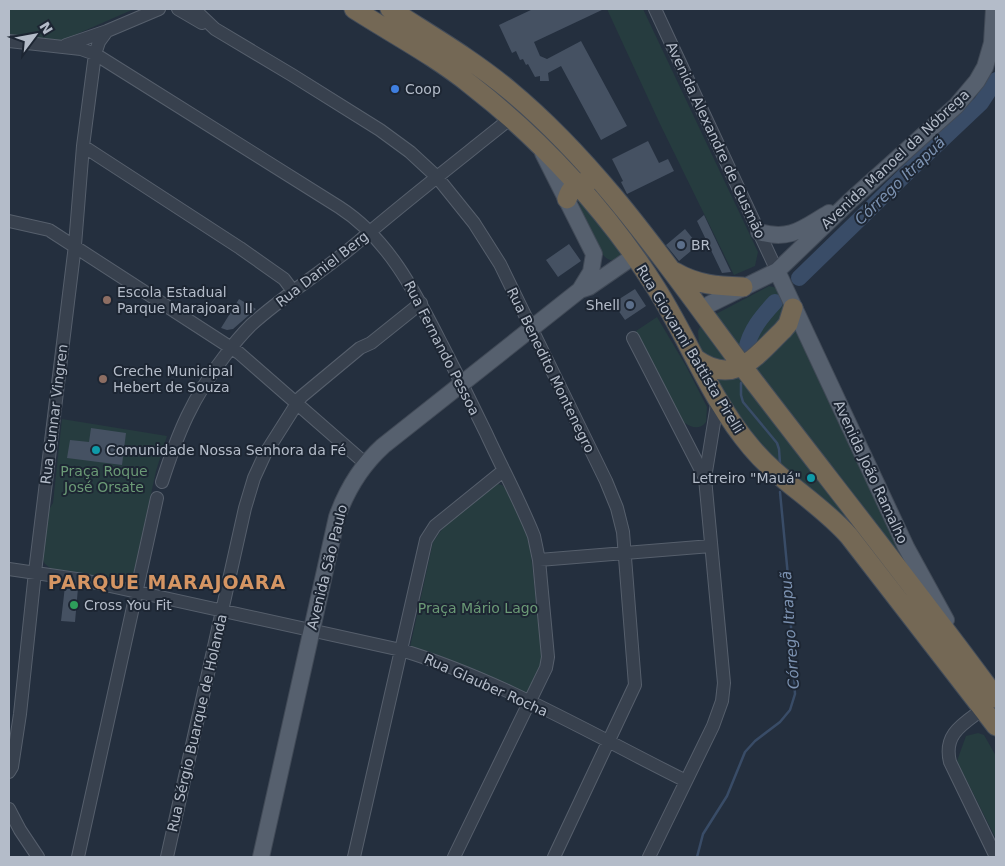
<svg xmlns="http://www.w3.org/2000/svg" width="1005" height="866" font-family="'DejaVu Sans',sans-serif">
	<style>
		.green { fill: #263c3f }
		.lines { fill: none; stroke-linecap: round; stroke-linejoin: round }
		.stream { stroke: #394c67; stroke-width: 2.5 }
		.river { stroke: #394c67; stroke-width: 16 }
		.building { fill: #455162 }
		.minor-casing { stroke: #565f6c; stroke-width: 14 }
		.major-casing { stroke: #414a57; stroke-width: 18 }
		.highway-casing { stroke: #434c59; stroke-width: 21 }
		.minor { stroke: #38414e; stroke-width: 12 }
		.major { stroke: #56606e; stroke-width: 16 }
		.highway { stroke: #746855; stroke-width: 19 }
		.shop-dot { fill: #3f7fe0; stroke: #1d2633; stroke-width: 2 }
		.service-dot { fill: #5c6f8a; stroke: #1d2633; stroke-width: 2 }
		.education-dot { fill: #8d6e63; stroke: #1d2633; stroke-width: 2 }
		.culture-dot { fill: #0f9aa8; stroke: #1d2633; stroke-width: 2 }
		.leisure-dot { fill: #2e9e5b; stroke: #1d2633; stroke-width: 2 }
		.labels { text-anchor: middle; stroke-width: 4; stroke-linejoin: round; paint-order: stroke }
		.poi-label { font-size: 14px; fill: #b4bcc9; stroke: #1d2633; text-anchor: start }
		.street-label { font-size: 14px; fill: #b4bcc9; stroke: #1d2633 }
		.park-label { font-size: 14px; fill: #6b9a76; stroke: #1d2633 }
		.water-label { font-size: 15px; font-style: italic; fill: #7c92b1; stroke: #1d2633 }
		.district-label { font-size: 19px; font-weight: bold; letter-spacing: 1px; fill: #d59563; stroke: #1d2633 }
	</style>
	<rect width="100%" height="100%" fill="#242f3e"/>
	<!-- green -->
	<path class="green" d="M9,9H134L61,41L9,34Z
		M607,9H643L758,252L755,266L734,275L660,124Z
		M578,198L624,253C620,257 616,261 610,260C598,258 583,213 578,201Z
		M769,286L777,288L911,572L902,592L754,444L700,358L698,331L701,325L714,315Z
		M657,317L686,366L707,407L706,422C699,431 691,427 683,422L636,331Z
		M62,419L167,436L156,471L134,572L125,580L51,569L45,564L43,560L48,511L53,503Z
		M498,484L502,485L506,489L528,538L530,546L542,656L540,666L526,696L443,657L410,647L433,542L445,525L492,486Z
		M978,733L984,735L996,756V839L957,761L966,736Z"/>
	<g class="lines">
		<!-- stream -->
		<path class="stream" d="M741,383V395L743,402L777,443L779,449L780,463
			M697,857L703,834L727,796L745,752L755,741L780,722L790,710L795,694L788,576L780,492"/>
		<!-- river -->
		<path class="river" d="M799,278L909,171L981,103L996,80
			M746,350C750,330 762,316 775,302"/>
	</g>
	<!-- building -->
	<path class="building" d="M533,9H604L534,42L540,56L547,59L581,41L627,126L601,140L561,66L548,73L549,81H540V76L535,77L528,64L526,65L523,59L520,60L516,51L512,53L499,25Z
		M648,141L659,163L668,159L674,171L627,194L621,182L623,181L612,159Z
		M704,215L731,272L722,273L697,221Z
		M685,229L698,245L679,261L666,245Z
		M569,244L581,261L558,277L546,260Z
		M635,289L646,306L625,320L613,303Z
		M239,299L256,309L233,329L227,330L221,328Z
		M91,428L126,433L122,465L67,458L70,440L89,442Z
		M65,586L78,588L75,622L61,621Z"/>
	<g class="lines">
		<!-- minor casing -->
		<g class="minor-casing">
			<path id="minor" d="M178,9L202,23
				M194,9L215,29L292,75L380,130L410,152L437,177L474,223L500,264L606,481L617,508L623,532L635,685L554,857
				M655,9L777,271
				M9,41L81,49L95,54L339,207C389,239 416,294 442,345C457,374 472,404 486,433C502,468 520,501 534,536L539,560L548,657L546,668L454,857
				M66,45L107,31L159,9
				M83,146L240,248L284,279L293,291
				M9,221L49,230L239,353L366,464
				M633,338L705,478
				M162,482C178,433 192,398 224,357C232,346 241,335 251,325C284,295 324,271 358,242C408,199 460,159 511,118
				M539,560L711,546
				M9,569L83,580L401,650C501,680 593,735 686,781
				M983,709C963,724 943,734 950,762L996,857
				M9,772L12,767L20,714L35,572L75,245L83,146L95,54L99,42L107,31
				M9,809L20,830L38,857
				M78,857L157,498
				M167,857L245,508L254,478L265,454L301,397L360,348L371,343L421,303
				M354,857L426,540L435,526L503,471
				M649,857L713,726L722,701L724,683L705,478L718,398"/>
		</g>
		<!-- major casing -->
		<g class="major-casing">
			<path id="major" d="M759,232C791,241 803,228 829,213
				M777,271L906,547L946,620
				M580,290L589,287L634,256
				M701,310L710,304L777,271L851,200L956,106L977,81L985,67L992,43L994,9
				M261,857L337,517C347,489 361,466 383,446L580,290L591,272L594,254L543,153"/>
		</g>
		<!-- highway casing -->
		<g class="highway-casing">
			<path id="highway" d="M354,9C393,34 435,56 471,85C542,140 608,212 656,288C689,340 711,400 751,447C779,481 820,503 849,536L996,726
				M390,9C430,35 472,59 509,90C609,173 680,285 759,388C838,491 919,593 996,698
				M567,199C570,189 577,181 588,182
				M675,272C697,285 718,286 743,287
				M696,359C735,387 756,356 783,330L788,324L793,308"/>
		</g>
		<!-- minor -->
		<use href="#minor" class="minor"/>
		<!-- major -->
		<use href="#major" class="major"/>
		<!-- highway -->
		<use href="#highway" class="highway"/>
	</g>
	<!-- markers -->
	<circle class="shop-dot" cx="395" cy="89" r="5"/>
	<g class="service-dot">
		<circle cx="681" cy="245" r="5"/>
		<circle cx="630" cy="305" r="5"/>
	</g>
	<g class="education-dot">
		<circle cx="107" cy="300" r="5"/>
		<circle cx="103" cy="379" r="5"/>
	</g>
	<g class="culture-dot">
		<circle cx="96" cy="450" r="5"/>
		<circle cx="811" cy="478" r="5"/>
	</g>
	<circle class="leisure-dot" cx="74" cy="605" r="5"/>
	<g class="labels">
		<!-- poi labels -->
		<g class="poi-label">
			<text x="405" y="94">Coop</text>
			<text x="691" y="250">BR</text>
			<text x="117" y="297">Escola Estadual<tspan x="117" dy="16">Parque Marajoara II</tspan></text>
			<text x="620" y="310" text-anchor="end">Shell</text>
			<text x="113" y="376">Creche Municipal<tspan x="113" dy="16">Hebert de Souza</tspan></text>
			<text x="106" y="455">Comunidade Nossa Senhora da Fé</text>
			<text x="801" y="483" text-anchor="end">Letreiro "Mauá"</text>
			<text x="84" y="610">Cross You Fit</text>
		</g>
		<!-- street labels -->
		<g class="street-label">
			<text transform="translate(716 140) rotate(65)" y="5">Avenida Alexandre de Gusmão</text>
			<text transform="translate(895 159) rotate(-43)" y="5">Avenida Manoel da Nóbrega</text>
			<text transform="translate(322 269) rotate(-38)" y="5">Rua Daniel Berg</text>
			<text transform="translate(442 348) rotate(63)" y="5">Rua Fernando Pessoa</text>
			<text transform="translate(690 349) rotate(59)" y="5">Rua Giovanni Battista Pirelli</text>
			<text transform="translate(551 370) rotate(64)" y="5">Rua Benedito Montenegro</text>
			<text transform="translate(54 414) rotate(-83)" y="5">Rua Gunnar Vingren</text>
			<text transform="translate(871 472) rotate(65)" y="5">Avenida João Ramalho</text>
			<text transform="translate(327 567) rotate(-76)" y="5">Avenida São Paulo</text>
			<text transform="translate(486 685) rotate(24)" y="5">Rua Glauber Rocha</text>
			<text transform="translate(197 723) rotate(-77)" y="5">Rua Sérgio Buarque de Holanda</text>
		</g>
		<!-- park labels -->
		<g class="park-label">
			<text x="104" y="476">Praça Roque<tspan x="104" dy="16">José Orsate</tspan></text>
			<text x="478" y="613">Praça Mário Lago</text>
		</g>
		<!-- water labels -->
		<g class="water-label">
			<text transform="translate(900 181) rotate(-44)" y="5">Córrego Itrapuã</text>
			<text transform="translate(790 630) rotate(-94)" y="5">Córrego Itrapuã</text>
		</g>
		<!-- district labels -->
		<g class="district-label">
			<text x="167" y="589">PARQUE MARAJOARA</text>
		</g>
	</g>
	<!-- border -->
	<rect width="1005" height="866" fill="none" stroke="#b4bcc9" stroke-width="20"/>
	<!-- north arrow -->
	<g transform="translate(35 35) rotate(58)" stroke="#1d2633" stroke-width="4" paint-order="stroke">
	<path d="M0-4L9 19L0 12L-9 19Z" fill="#b4bcc9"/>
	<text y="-8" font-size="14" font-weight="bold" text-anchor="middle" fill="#b4bcc9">N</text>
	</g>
</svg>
